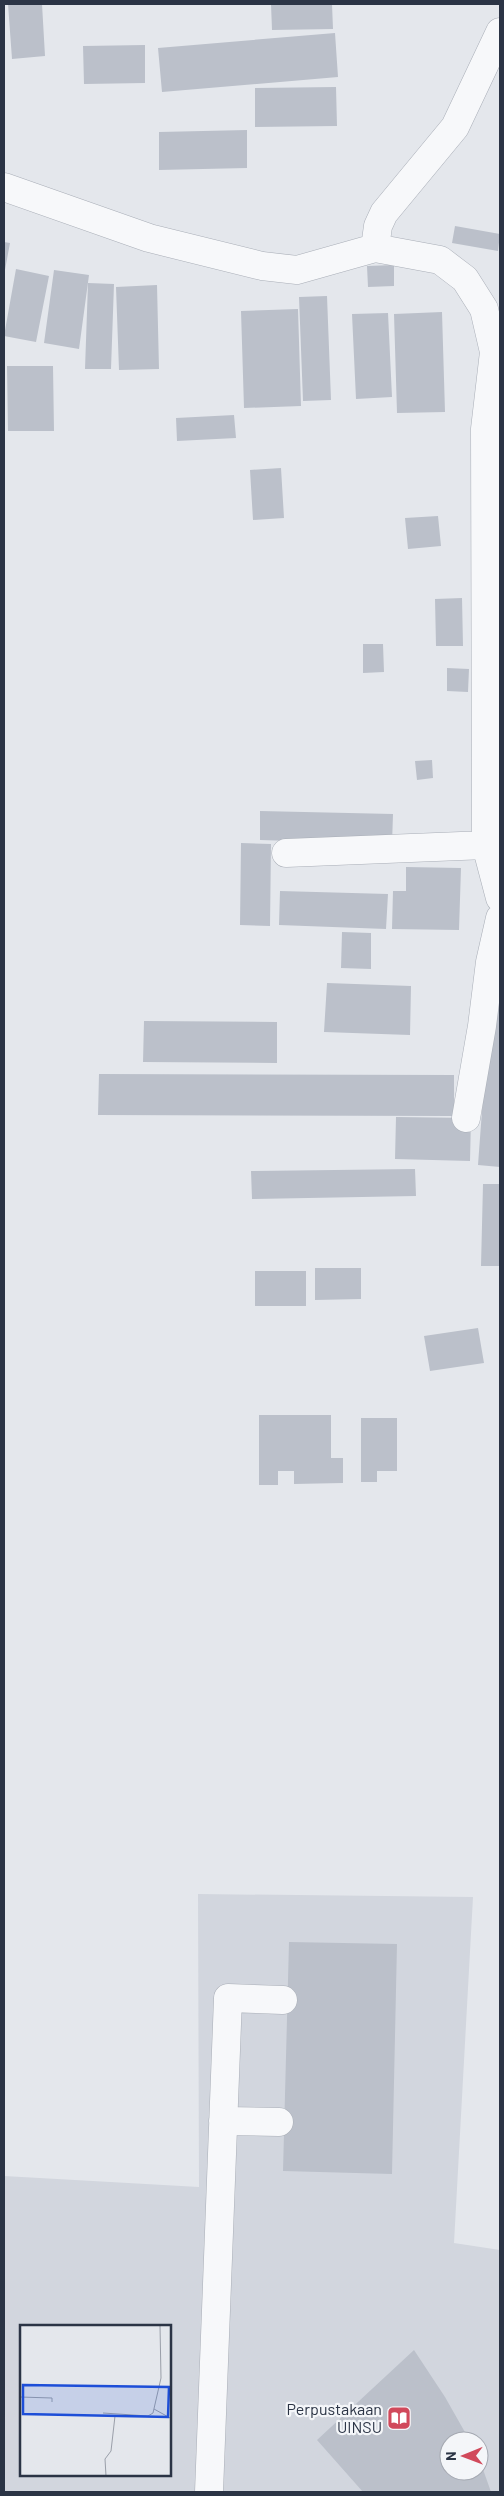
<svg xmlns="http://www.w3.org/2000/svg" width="504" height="2496" font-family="Barlow,sans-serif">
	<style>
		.built { fill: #d2d6de; fill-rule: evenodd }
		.building { fill: #bbc0ca }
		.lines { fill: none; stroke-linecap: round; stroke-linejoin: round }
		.minor-casing { stroke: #a9aeb7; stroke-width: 29 }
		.minor { stroke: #f7f8fa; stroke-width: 28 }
		.labels { text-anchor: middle; stroke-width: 4.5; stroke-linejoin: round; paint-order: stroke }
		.poi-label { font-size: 16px; fill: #2b3445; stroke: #f4f6f9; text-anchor: end }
		.inset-road { fill: none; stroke: #9a9fa9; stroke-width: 1 }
		.view { fill: #1d4ed8; fill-opacity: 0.15; stroke: #1d4ed8; stroke-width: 2.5 }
		.inset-edge { fill: none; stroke: #2b3445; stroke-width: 2.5 }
	</style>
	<rect width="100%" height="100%" fill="#e4e7ec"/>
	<!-- built -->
	<path class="built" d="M198,1894L473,1897L454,2243L500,2250V2492H4V2176L199,2187ZM21,2326H170V2475H21ZM449,2441H479V2471H449Z"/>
	<!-- building -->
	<path class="building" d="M8,4H42L45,56L12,59Z
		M271,4H332L333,29L272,30Z
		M335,33L338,77L162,92L158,48Z
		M145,45V83L84,84L83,46Z
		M336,87L337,126L255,127V88Z
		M247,130V168L159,170V132Z
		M455,226L500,234L498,251L452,243Z
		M4,242L10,243L5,270H4Z
		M394,265V286L368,287L367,266Z
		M16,269L49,276L36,342L4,336Z
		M54,270L89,275L79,349L44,343Z
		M88,283L114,284L111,369H85Z
		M157,285L159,369L119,370L116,287Z
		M327,296L331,400L303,401L299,297Z
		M298,309L301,406L244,408L241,311Z
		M442,312L445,412L397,413L394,314Z
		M388,313L392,397L356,399L352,314Z
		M7,366H53L54,431H8Z
		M234,415L236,438L177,441L176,418Z
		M281,468L284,518L253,520L250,470Z
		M438,516L441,546L408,549L405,518Z
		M462,598L463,646H436L435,599Z
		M363,644H383L384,672L363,673Z
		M447,668L469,669L468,692L447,691Z
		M432,760L433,778L417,780L415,761Z
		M260,811L393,814L392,844L260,840Z
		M241,843L271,844L270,926L240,925Z
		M406,867L461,868L459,930L392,929L393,891H406Z
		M280,891L388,894L386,929L279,925Z
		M342,932L371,933V969L341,968Z
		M327,983L411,986L410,1035L324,1032Z
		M490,1003H500V1167L478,1165Z
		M144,1021L277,1022V1063L143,1062Z
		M99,1074L454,1075V1116L98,1115Z
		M396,1117L471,1118L470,1161L395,1159Z
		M415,1169L416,1196L252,1199L251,1171Z
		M483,1184H500V1266H481Z
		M315,1268H361V1299L315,1300Z
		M255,1271H306V1306H255Z
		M478,1328L484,1363L430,1371L424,1336Z
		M259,1415H331V1458H343V1483L294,1484V1471H278V1485H259Z
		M361,1418H397V1471H377V1482H361Z
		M289,1942L397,1944L392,2174L283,2171Z
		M414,2350L445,2397L470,2441H449V2471H479V2458L491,2492H363L317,2440Z"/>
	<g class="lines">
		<!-- minor casing -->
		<g class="minor-casing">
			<path id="minor" d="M4,187L149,238L262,266L297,270L375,248L440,260L465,279L484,309L494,352L485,429L486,845L500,898
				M375,248L378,226L384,213L455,127L500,32
				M286,853L486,845
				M466,1118L482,1026L490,962L500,918
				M223,2121L279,2122
				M209,2492L228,1998L283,2000"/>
		</g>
		<!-- minor -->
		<use href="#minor" class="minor"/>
	</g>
	<!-- icons -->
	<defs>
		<g id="library-square" transform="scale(1.25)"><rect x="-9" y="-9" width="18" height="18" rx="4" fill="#d1495b" stroke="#f4f6f9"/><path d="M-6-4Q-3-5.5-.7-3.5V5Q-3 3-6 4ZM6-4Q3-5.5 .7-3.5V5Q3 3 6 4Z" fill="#fff"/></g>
	</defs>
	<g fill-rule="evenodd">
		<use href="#library-square" x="399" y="2418"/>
	</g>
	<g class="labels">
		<!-- poi labels -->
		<g class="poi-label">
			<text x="382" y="2415">Perpustakaan<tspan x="382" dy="18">UINSU</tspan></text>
		</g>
	</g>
	<!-- overview -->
	<g transform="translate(20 2325)">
		<rect width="151" height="151" fill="#e4e7ec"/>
		<path class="inset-road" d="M0,72L32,73V77M134,84L152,94M83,88L128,91L133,88L141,53L140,1M86,151L85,134L91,126L95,91"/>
		<path class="view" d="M3,60L149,62L148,92L3,89Z"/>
		<rect width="151" height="151" class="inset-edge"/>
	</g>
	<!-- border -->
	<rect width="504" height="2496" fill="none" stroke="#2b3445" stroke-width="10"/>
	<!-- north arrow -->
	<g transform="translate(464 2456) rotate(269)"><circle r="24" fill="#f4f6f9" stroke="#a4a8b1"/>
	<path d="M0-4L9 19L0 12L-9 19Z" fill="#d1495b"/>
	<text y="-8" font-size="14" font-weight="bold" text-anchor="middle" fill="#2b3445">N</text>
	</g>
</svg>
